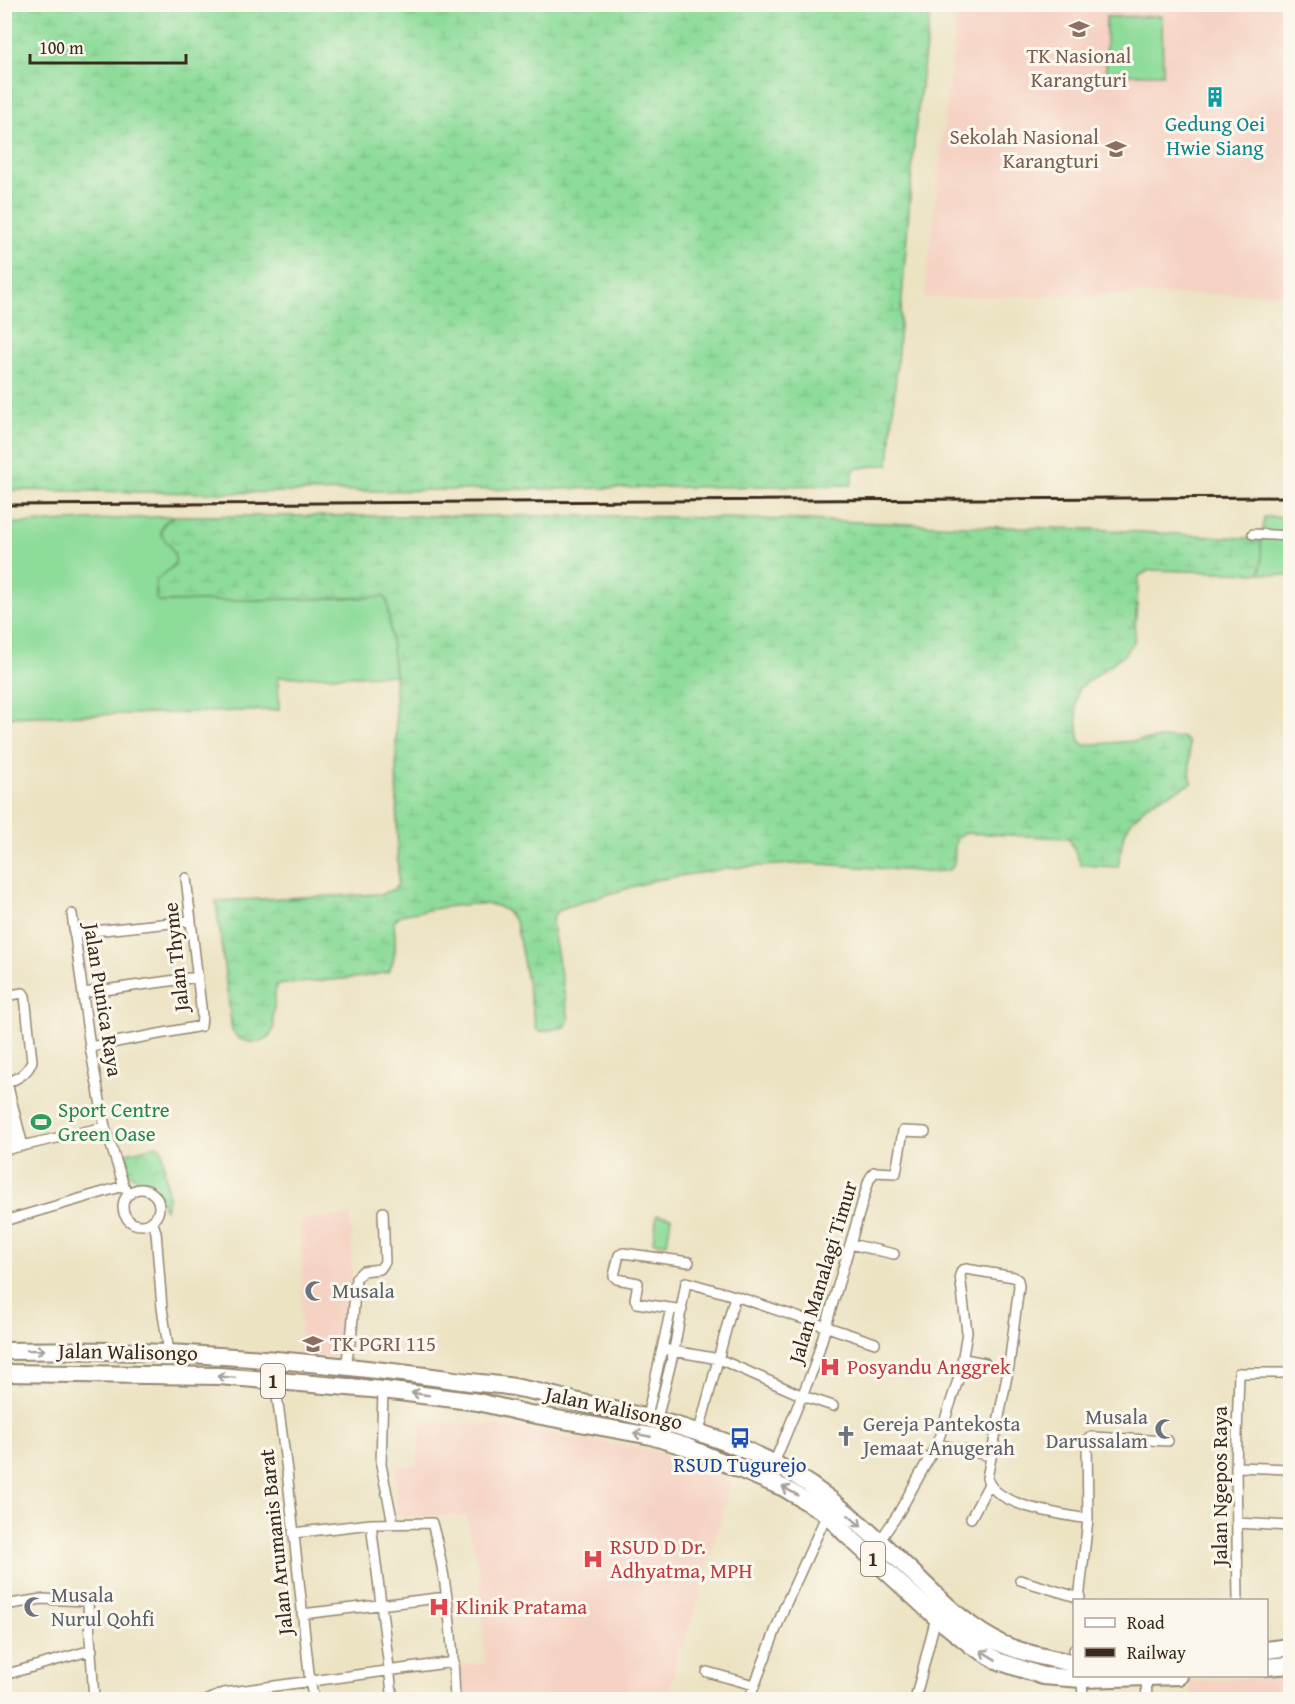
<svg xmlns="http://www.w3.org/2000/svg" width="1295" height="1704" font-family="'Gentium Book Plus',serif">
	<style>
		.built { fill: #f5d2c3 }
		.grass { fill: #8ddc9a; stroke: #64835c; stroke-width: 1.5 }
		.wetland { fill: url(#wetland-marsh); stroke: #64835c; stroke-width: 1.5 }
		.park { fill: url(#park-crowns); stroke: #64835c; stroke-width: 1.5 }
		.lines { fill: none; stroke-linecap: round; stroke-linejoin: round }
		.street-casing { stroke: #948670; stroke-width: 12 }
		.highway-casing { stroke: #948670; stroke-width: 20 }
		.street { stroke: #fff; stroke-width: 9 }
		.highway { stroke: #fff; stroke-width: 16 }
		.rail { stroke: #3b2a1e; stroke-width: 3 }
		.oneway { stroke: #a79f9a }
		.labels { text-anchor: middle; stroke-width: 6; stroke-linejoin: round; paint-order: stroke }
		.shield { fill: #fbf7ec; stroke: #75685c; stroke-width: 1.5 }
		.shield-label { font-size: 20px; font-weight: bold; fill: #3b2a1e }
		.education-label { font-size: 21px; fill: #785e54; stroke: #fbf7ec }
		.culture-label { font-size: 21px; fill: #0d838f; stroke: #fbf7ec }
		.street-label { font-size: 21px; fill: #3b2a1e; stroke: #fbf7ec }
		.leisure-label { font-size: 21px; fill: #27864d; stroke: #fbf7ec; text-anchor: start }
		.worship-label { font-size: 21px; fill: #5b616d; stroke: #fbf7ec; text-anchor: start }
		.health-label { font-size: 21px; fill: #be3a42; stroke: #fbf7ec; text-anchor: start }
		.transit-label { font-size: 21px; fill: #164399; stroke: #fbf7ec }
	</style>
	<defs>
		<pattern id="wetland-marsh" width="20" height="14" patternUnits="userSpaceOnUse" patternTransform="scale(1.5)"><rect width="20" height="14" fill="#8ddc9a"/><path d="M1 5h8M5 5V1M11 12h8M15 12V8" fill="none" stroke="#7bbd84"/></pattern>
		<pattern id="park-crowns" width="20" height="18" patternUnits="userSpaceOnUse" patternTransform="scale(1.5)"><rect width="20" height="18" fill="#8ddc9a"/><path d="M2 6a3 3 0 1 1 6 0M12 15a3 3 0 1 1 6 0" fill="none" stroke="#7bbd84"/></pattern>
	</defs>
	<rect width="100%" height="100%" fill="#fbf7ec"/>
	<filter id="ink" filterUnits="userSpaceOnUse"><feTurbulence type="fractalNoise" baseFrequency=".0167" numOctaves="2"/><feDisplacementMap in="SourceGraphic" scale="12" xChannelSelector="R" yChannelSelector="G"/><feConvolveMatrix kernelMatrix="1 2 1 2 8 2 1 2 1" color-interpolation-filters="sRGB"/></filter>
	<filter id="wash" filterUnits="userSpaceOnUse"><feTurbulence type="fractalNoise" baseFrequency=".008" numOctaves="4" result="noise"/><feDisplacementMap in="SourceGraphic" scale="24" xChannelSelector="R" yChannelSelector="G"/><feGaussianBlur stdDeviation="1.35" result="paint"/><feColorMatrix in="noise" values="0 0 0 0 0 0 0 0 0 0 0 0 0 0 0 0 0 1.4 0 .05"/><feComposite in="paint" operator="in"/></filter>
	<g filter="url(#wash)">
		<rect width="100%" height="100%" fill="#ece3c3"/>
		<!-- built -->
		<path class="built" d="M958,5H1290V293L924,298Z
			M351,1215L352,1274L343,1359L300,1354L302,1271L301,1219Z
			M422,1420L491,1425L655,1451L731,1482L694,1616L684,1643L679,1648L668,1699H460V1664H486L482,1625L483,1606L479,1570L466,1516H396V1466L417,1465Z
			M1290,1675V1699H1191L1190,1682Z"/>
		<!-- grass -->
		<path class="grass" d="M1162,16L1163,74H1106V17Z
			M174,516L163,524L161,534C181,560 182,560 156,581L159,602L384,597L387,600L395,675L278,677L279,710L7,717V785H5L4,524Z
			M1264,517H1290V576L1258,573L1261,569V542Z
			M657,1215L671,1217L667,1244L653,1242Z"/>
		<!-- wetland -->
		<path class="wetland" d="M5,4L931,5L915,133L889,464L854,469L851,485L214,493L5,490Z
			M174,516H627L806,520L964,526L1091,529L1257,539L1261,542C1261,552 1264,565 1258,573L1150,570L1139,576L1134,642L1124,655L1079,688L1077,692L1076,707L1079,737L1080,741L1084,745L1182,737L1187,741L1189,745L1191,784L1153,801L1144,808L1129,824L1123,838L1118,867L1081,865L1069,838L965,833C948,838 959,856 952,868L946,871L927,872L809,863L730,868L655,880L566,907L555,913L552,922L553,930L569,1020L565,1027L540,1032L536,1029L516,923C511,916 507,910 499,907C480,898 423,911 401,915L394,921C395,938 398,957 388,972L364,977L276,985L273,1017L274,1028L270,1036L260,1042H249L238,1038L232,1031L216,901L382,894L394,889L398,884L395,675L387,600L384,597L159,602L156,599V580L174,566C182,541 141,538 174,516Z"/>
		<!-- park -->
		<path class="park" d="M157,1145L162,1150L168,1198L165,1210C162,1205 160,1198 156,1192C144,1176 122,1181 120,1155Z"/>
	</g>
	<g filter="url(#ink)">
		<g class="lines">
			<!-- street casing -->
			<g class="street-casing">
				<path id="street" d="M1253,534L1290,536
					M72,914L90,1047L105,1127L124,1186L130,1194
					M74,933L190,921
					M83,993L198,977
					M4,996L23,993L25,996L32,1061C28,1074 16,1079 4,1084
					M90,1047L201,1026L202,1016L186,878
					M7,1083L23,1146
					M4,1103L16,1147
					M4,1150L105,1127
					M123 1207a18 18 0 1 1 36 0a18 18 0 1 1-36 0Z
					M4,1221L124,1186
					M152,1221L156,1232L162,1308L169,1352
					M850,1244L894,1254
					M682,1310L637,1303L635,1299L638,1283L617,1279L614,1276L619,1255L623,1253L689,1262
					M662,1349L719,1359L803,1396L833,1406
					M964,1359L985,1363
					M346,1365L352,1330L356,1278L363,1271L380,1269L385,1262L383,1212
					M275,1381L287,1471L310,1682L314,1700
					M383,1390L381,1465L393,1523
					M647,1417L671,1308
					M657,1419L674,1350L686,1282L735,1296L875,1343
					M699,1431L735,1296
					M937,1444L991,1456
					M774,1463L814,1367L869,1180L874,1172L896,1173L903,1131L925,1132
					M1236,1467L1290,1469
					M971,1518L989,1484
					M1237,1523L1290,1526
					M371,1524L393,1700
					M293,1533L371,1524L432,1523C448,1579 453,1641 455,1700
					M879,1542L898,1514L937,1444L960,1374L967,1332L960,1275L962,1270L966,1269L1014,1277L1018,1280L1019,1286L1009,1366L987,1478C995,1507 1062,1514 1088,1519
					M1020,1580L1080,1598
					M1079,1600L1088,1519L1087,1439L1092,1437L1168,1441
					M1238,1600L1236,1467L1239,1373H1290
					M4,1605L42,1599L86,1601L88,1604L94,1700
					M302,1614L447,1597
					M1073,1663L1074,1650
					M707,1672L754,1685
					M4,1675L92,1650
					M1146,1678L1147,1700
					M1082,1679L1083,1700
					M208,1700L224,1693L267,1687L454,1662
					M749,1700L784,1608L827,1514
					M915,1700L936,1617"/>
			</g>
			<!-- highway casing -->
			<g class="highway-casing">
				<path id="highway" d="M4,1351C156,1348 298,1359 448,1379C465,1382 483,1383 500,1385C526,1388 553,1396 579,1402C647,1417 714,1432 777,1465C830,1493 873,1535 916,1576C942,1601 969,1629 1002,1644C1025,1654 1050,1659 1074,1663
					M4,1373L219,1376L383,1390L478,1402L525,1413L651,1436L687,1447L784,1488L827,1514L845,1533L936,1617L971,1645L998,1661L1043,1676L1082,1679L1179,1676
					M1266,1650L1290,1647
					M1266,1667L1290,1665"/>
			</g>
			<!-- street -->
			<use href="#street" class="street"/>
			<!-- highway -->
			<use href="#highway" class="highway"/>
			<!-- rail -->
			<path class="rail" d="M4,505L1290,497"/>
		</g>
		<!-- one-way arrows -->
		<defs><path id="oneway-shaft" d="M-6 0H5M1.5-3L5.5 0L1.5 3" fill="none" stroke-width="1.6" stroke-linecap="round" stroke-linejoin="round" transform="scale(1.5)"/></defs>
		<g class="oneway">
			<use href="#oneway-shaft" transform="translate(36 1350) rotate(-1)"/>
			<use href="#oneway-shaft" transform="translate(226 1377) rotate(-176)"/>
			<use href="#oneway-shaft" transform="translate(420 1394) rotate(-172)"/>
			<use href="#oneway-shaft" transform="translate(642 1435) rotate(-169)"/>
			<use href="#oneway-shaft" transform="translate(790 1491) rotate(-151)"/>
			<use href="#oneway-shaft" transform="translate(855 1521) rotate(41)"/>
			<use href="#oneway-shaft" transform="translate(988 1655) rotate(-149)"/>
		</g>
	</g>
	<!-- icons -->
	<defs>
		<g id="school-bare" transform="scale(1.62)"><path d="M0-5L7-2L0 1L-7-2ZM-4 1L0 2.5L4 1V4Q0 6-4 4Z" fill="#8d6e63" stroke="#fbf7ec" stroke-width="2.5" paint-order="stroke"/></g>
		<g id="building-bare" transform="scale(1.62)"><path d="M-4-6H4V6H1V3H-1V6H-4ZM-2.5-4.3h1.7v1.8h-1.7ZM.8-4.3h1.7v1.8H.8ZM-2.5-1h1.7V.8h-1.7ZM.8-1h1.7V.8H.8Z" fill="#0f9aa8" stroke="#fbf7ec" stroke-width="2.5" paint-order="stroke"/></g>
		<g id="stadium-bare" transform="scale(1.62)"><path d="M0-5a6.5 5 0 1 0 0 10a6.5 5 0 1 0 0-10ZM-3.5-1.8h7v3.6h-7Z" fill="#2e9e5b" stroke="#fbf7ec" stroke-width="2.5" paint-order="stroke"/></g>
		<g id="mosque-bare" transform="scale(1.62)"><path d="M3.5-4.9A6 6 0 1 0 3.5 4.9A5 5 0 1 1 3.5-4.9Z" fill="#6b7280" stroke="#fbf7ec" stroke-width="2.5" paint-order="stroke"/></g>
		<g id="hospital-bare" transform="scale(1.62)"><path d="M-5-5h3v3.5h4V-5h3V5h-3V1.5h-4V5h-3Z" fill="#e0444e" stroke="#fbf7ec" stroke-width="2.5" paint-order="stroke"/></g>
		<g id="church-bare" transform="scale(1.62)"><path d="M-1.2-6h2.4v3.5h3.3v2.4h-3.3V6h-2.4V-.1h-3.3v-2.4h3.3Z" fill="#6b7280" stroke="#fbf7ec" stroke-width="2.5" paint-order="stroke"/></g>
		<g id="bus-bare" transform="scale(1.62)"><path d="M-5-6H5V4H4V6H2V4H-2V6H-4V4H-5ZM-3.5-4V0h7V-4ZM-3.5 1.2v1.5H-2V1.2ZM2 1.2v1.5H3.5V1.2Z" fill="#1a4fb4" stroke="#fbf7ec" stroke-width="2.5" paint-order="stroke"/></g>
	</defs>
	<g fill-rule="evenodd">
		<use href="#school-bare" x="1079" y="29"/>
		<use href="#building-bare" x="1215" y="97"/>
		<use href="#school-bare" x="1116" y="149"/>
		<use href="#stadium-bare" x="41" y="1122"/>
		<use href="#mosque-bare" x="315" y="1291"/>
		<use href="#school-bare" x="313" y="1344"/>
		<use href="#hospital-bare" x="830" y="1367"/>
		<use href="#mosque-bare" x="1165" y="1429"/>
		<use href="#church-bare" x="846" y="1436"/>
		<use href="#bus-bare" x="740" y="1438"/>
		<use href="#hospital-bare" x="593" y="1559"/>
		<use href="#mosque-bare" x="34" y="1607"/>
		<use href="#hospital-bare" x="439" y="1607"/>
	</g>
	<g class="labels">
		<!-- shield labels -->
		<g class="shield">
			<rect x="261" y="1364" width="24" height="34" rx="4.5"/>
			<rect x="861" y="1542" width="24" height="34" rx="4.5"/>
		</g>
		<g class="shield-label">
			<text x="273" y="1388">1</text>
			<text x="873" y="1566">1</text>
		</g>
		<!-- education labels -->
		<g class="education-label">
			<text x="1079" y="63">TK Nasional<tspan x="1079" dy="24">Karangturi</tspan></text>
			<text x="1099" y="144" text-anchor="end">Sekolah Nasional<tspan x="1099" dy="24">Karangturi</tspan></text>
			<text x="330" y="1351" text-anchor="start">TK PGRI 115</text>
		</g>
		<!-- culture labels -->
		<g class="culture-label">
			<text x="1215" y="131">Gedung Oei<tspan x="1215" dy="24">Hwie Siang</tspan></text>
		</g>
		<!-- street labels -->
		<g class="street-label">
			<text transform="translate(176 957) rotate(-96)" y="7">Jalan Thyme</text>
			<text transform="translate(103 1000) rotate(81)" y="7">Jalan Punica Raya</text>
			<text transform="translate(823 1272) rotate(-73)" y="7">Jalan Manalagi Timur</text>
			<text transform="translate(128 1352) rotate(1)" y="7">Jalan Walisongo</text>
			<text transform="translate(614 1408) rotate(12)" y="7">Jalan Walisongo</text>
			<text transform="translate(1220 1486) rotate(-90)" y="7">Jalan Ngepos Raya</text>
			<text transform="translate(276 1542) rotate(-96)" y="7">Jalan Arumanis Barat</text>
		</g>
		<!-- leisure labels -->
		<g class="leisure-label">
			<text x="58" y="1117">Sport Centre<tspan x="58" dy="24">Green Oase</tspan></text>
		</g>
		<!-- worship labels -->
		<g class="worship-label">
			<text x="332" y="1298">Musala</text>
			<text x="1148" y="1424" text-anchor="end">Musala<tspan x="1148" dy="24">Darussalam</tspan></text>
			<text x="863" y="1431">Gereja Pantekosta<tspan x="863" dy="24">Jemaat Anugerah</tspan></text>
			<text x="51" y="1602">Musala<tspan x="51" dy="24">Nurul Qohfi</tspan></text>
		</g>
		<!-- health labels -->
		<g class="health-label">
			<text x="847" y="1374">Posyandu Anggrek</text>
			<text x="610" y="1554">RSUD D Dr.<tspan x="610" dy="24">Adhyatma, MPH</tspan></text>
			<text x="456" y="1614">Klinik Pratama</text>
		</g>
		<!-- transit labels -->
		<g class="transit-label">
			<text x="740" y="1472">RSUD Tugurejo</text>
		</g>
	</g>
	<!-- margin -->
	<rect width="1295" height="1704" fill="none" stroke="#fbf7ec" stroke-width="24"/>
	<!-- legend -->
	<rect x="1073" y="1599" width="195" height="78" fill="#fbf7ec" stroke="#aea59a" stroke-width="1.5"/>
	<rect x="1085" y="1618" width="30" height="9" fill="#ffffff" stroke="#aea59a" stroke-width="1.5"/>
	<text x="1127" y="1629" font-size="18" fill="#3b2a1e">Road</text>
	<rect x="1085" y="1648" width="30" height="9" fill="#3b2a1e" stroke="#aea59a" stroke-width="1.5"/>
	<text x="1127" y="1659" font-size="18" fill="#3b2a1e">Railway</text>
	<!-- scale -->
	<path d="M30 54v9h156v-9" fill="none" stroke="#3b2a1e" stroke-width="3"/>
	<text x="39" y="54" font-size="18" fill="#3b2a1e" stroke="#fbf7ec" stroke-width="4.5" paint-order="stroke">100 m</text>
</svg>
